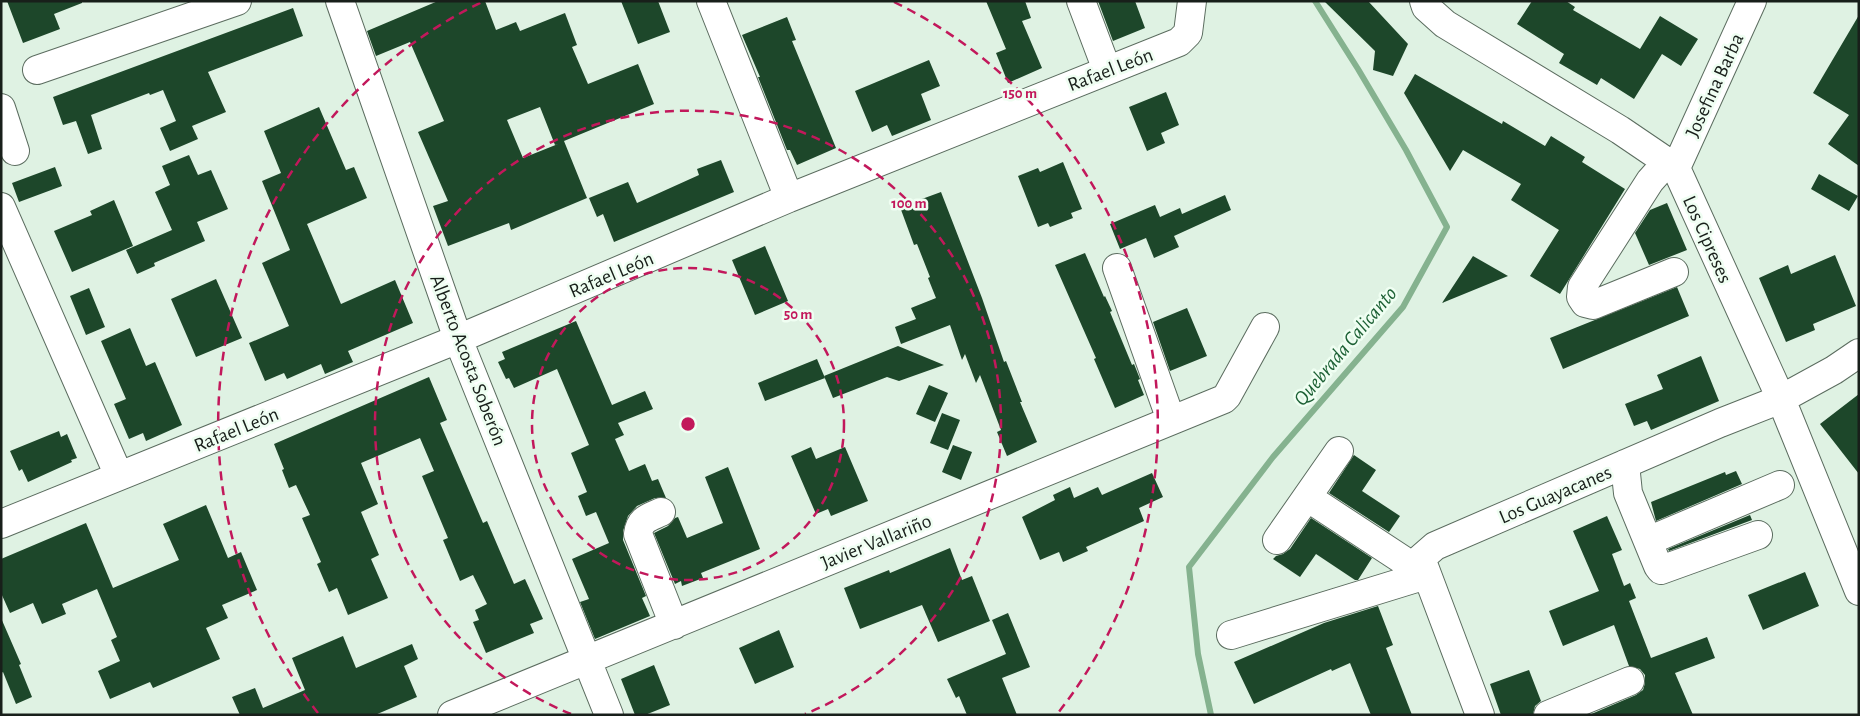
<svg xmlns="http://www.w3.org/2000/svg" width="1860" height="716" font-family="'Alegreya Sans',sans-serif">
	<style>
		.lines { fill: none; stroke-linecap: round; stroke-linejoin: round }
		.stream { stroke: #85b28f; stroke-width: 6 }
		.building { fill: #1d472a; fill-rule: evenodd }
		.minor-casing { stroke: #5b6c5f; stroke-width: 30 }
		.minor { stroke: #fff; stroke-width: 28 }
		.ring { fill: none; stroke: #c2185b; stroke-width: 2.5; stroke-dasharray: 9 6 }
		.labels { text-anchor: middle; stroke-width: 5; stroke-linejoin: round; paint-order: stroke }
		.street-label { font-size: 20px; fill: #181f1a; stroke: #effef2 }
		.water-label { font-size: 21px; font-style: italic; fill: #1d6135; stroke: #effef2 }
		.centre { fill: #c2185b; stroke: #effef2; stroke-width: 2.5 }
		.ring-label { font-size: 15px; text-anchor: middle; font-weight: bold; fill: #c2185b; stroke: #effef2; stroke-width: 5; stroke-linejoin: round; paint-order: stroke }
	</style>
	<rect width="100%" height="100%" fill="#dff2e3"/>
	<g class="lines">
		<!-- stream -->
		<path class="stream" d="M1211,715L1198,654L1189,567L1273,457L1403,307L1447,227L1406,150L1358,69L1315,1"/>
	</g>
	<!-- building -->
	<path class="building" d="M7,1H82V3L54,14L60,29L23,43Z
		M438,1H485L496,30L516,22L520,31L565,13L577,45L572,47L588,84L638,64L654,104L564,141L587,198L511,230L509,223L448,246L433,206L448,201L418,132L444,121L410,42L376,56L367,31ZM540,107L555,145L558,144L523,158L507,120Z
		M621,1H658L670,32L638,44Z
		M986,1H1025L1031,18L1022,21L1042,68L1008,83L996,53L1006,49Z
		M1098,1H1135L1145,28L1113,41Z
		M1324,1H1368L1408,44L1393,76L1373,70L1375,51Z
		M1532,1H1566L1575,7L1573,10L1640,49L1660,16L1698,39L1681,66L1662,54L1634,99L1601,78L1597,85L1559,63L1564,54L1517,24Z
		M293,8L303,36L208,72L226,112L192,126L198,139L170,151L160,128L176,121L163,90L150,95L149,93L91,115L102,149L88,154L76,121L63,125L53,97Z
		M1859,15V166L1828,144L1849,115L1813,93Z
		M787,17L796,40L792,41L836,148L797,165L790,150H787L758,77H760L742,35Z
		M929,60L940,86L921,94L931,120L892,136L887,125L872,132L855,91Z
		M1415,74L1502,124L1503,121L1545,146L1551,136L1585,157L1582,162L1625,189L1560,294L1530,276L1559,230L1511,200L1521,184L1463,150L1450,171L1404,93Z
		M1166,92L1179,125L1161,133L1165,143L1147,151L1129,107Z
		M319,107L346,170L354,167L367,198L307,224L341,304L395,280L413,323L348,351L353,362L325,374L321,364L287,379L284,373L265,381L249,343L289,326L262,263L290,250L262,181L281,173L264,131Z
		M189,155L198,175L211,170L228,209L197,222L205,241L154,263L155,266L137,274L126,250L172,230L155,192L170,185L162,166Z
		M721,160L734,192L614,242L603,214L597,217L589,198L628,182L637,203L699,175L697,169Z
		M1063,162L1082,209L1071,213L1073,218L1050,227L1048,223L1038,227L1018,176L1038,168L1040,172Z
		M55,167L62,186L19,202L12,183Z
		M1819,174L1858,196L1849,211L1811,189Z
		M941,192L982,298L1004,362L1006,361L1022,402H1020L1037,442L1007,456L997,432L1001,430L980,375L976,383L965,354L962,360L950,325L901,344L895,327L916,319L911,308L936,298L928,278L930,277L917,244L914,245L900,207Z
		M1225,195L1231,210L1174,236L1179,247L1154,258L1146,238L1120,249L1110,224L1155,205L1160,217L1180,208L1182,214Z
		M114,200L133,246L72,272L54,231L92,215L90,211Z
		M1667,203L1687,250L1649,265L1635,233L1650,210Z
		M765,246L788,301L755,315L732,260Z
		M1085,253L1104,297L1105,296L1112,311L1110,312L1132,365L1134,364L1140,379L1138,380L1144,395L1115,408L1094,359L1096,358L1055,265Z
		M1835,255L1856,306L1813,324L1815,330L1786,342L1759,278L1788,265L1791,274Z
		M1473,256L1508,276L1442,303Z
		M216,279L242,338L196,357L171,299Z
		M1677,287L1689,316L1563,369L1550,338Z
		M89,288L105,327L86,335L70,296Z
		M1187,308L1207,356L1170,371L1153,322Z
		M576,321L612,405L645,391L653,409L618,423L624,435L615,439L629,471L645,464L652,481L658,479L666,498H655L637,506L628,516L623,531V540L646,596L642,598L650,616L595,639L580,602L589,599L572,559L609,543L596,512L586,516L578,496L587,492L571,453L589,445L557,369L514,388L509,378L506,379L498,362L505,359L502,352Z
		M130,328L146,366L155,362L182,425L146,441L143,433L129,439L114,404L126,399L101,341Z
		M898,346L944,365L899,381L887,377L833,398L824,376Z
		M1701,356L1719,401L1651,430L1647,421L1634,426L1625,404L1663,389L1657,375Z
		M817,359L825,378L765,401L758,383Z
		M429,377L447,420L440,423L483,523L487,521L514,584L525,579L543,619L530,624L534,633L486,653L473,622L479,620L475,610L487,604L473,575L460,581L443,540L448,538L422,476L434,471L420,438L361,463L378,504L361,512L379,555L371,559L388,598L348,615L337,588L329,592L317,564L321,562L302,518L310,515L296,485L289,488L282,470L284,469L274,444Z
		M929,385L948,393L935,422L916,414Z
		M1859,394V474L1820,424Z
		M942,413L960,420L948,450L930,443Z
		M59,431L61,437L67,434L77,458L71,460L72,462L28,482L22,469L19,471L10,451Z
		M953,445L972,452L961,480L942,472Z
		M811,447L816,459L845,447L868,501L831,516L828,509L816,514L791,456Z
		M1354,455L1376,470L1362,491L1400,516L1389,532L1329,493Z
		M728,467L760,549L701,573L703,578L682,586L681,581L675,584L654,533L668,526L675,518L678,517L687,538L723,523L705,477Z
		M1736,471L1742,484L1656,521L1651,502L1725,472L1726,475Z
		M1152,473L1163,497L1139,508L1144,521L1086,547L1088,551L1063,562L1059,552L1040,560L1022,517L1055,500L1053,495L1070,487L1074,498L1098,487L1102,495Z
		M206,505L228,558L241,552L257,590L222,605L228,618L206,628L220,659L153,688L150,682L110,699L98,671L120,661L111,640L117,637L97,589L62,604L66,614L42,624L33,603L10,613L1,593V559L86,523L113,588L179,560L163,524Z
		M1750,515L1752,520L1669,551L1668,549Z
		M1607,516L1622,550L1612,554L1624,586L1630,583L1636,598L1629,601L1651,658L1707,637L1715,658L1675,673L1693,715H1589L1636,695L1643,690L1645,683V675L1640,669L1629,666L1614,625L1563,646L1549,611L1599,591L1573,531Z
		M1311,518L1372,558L1358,580H1355L1316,554L1300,577L1273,559L1276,556L1283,554L1290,549Z
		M950,548L962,580L972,576L990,621L938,642L922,605L860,629L844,588L889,570L890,573Z
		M1805,572L1819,606L1763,630L1748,595Z
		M1378,606L1393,645L1386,648L1412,715H1371L1350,663L1332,671L1331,669L1254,704L1234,662L1324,623Z
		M1008,613L1030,667L1002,678L1017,715H967L959,696L956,698L947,679L1006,654L992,620Z
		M1,618L21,664L19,665L32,697L16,704L3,672L1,673Z
		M779,630L794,667L755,684L739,648Z
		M343,636L356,668L412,644L418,659L404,666L417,697L375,715H240L232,697L255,688L263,708L305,690L292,658Z
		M654,665L670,705L645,715H635L621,679Z
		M1529,670L1541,701L1535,706L1533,715H1501L1490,684Z"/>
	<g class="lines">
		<!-- minor casing -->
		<g class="minor-casing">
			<path id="minor" d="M340,1L458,339L609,715
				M711,1L789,198
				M1081,1L1107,70
				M1424,1L1426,7L1445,24L1620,130L1676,168L1781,399L1859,591
				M37,70L237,1
				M1,108L15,151
				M1667,162L1650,181L1582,287L1581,297L1585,303L1593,305L1674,272
				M1676,168L1752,1
				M1,207L119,476
				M1117,268L1171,420
				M1625,464L1628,493L1658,566L1661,570L1758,535
				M1307,497L1412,566
				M661,512C648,518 640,519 638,534L674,625
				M1,524L458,339L789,198L1179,42L1188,33L1192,1
				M1277,540L1339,451
				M1648,541L1780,485
				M1231,635L1426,575
				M452,715L1224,399L1227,396L1265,327
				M1480,715L1422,561L1412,566L1435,546L1720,423L1781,399L1834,370L1859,353
				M1548,715L1630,681"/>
		</g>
		<!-- minor -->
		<use href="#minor" class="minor"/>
	</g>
	<!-- distance rings -->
	<g class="ring">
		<circle cx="688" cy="424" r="156"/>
		<path d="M571 714A313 313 0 1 1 805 714"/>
		<path d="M318 713A469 469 0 0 1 482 2M894 2A469 469 0 0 1 1058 713"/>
	</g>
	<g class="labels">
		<!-- street labels -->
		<g class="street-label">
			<text transform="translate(1110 69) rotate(-21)" y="7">Rafael León</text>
			<text transform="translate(1714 85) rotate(-65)" y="7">Josefina Barba</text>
			<text transform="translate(1708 239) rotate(66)" y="7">Los Cipreses</text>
			<text transform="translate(611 274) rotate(-23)" y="7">Rafael León</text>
			<text transform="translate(469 360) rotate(69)" y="7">Alberto Acosta Soberón</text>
			<text transform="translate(236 429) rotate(-22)" y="7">Rafael León</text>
			<text transform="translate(1555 494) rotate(-23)" y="7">Los Guayacanes</text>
			<text transform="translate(876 541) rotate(-22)" y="7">Javier Vallariño</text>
		</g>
		<!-- water labels -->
		<g class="water-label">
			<text transform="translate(1345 346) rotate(-50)" y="7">Quebrada Calicanto</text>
		</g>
	</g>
	<circle cx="688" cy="424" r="8" class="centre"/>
	<g class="ring-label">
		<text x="1020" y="98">150 m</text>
		<text x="909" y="208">100 m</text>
		<text x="798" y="319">50 m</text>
	</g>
	<!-- border -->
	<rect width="1860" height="716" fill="none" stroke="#181f1a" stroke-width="5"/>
</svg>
